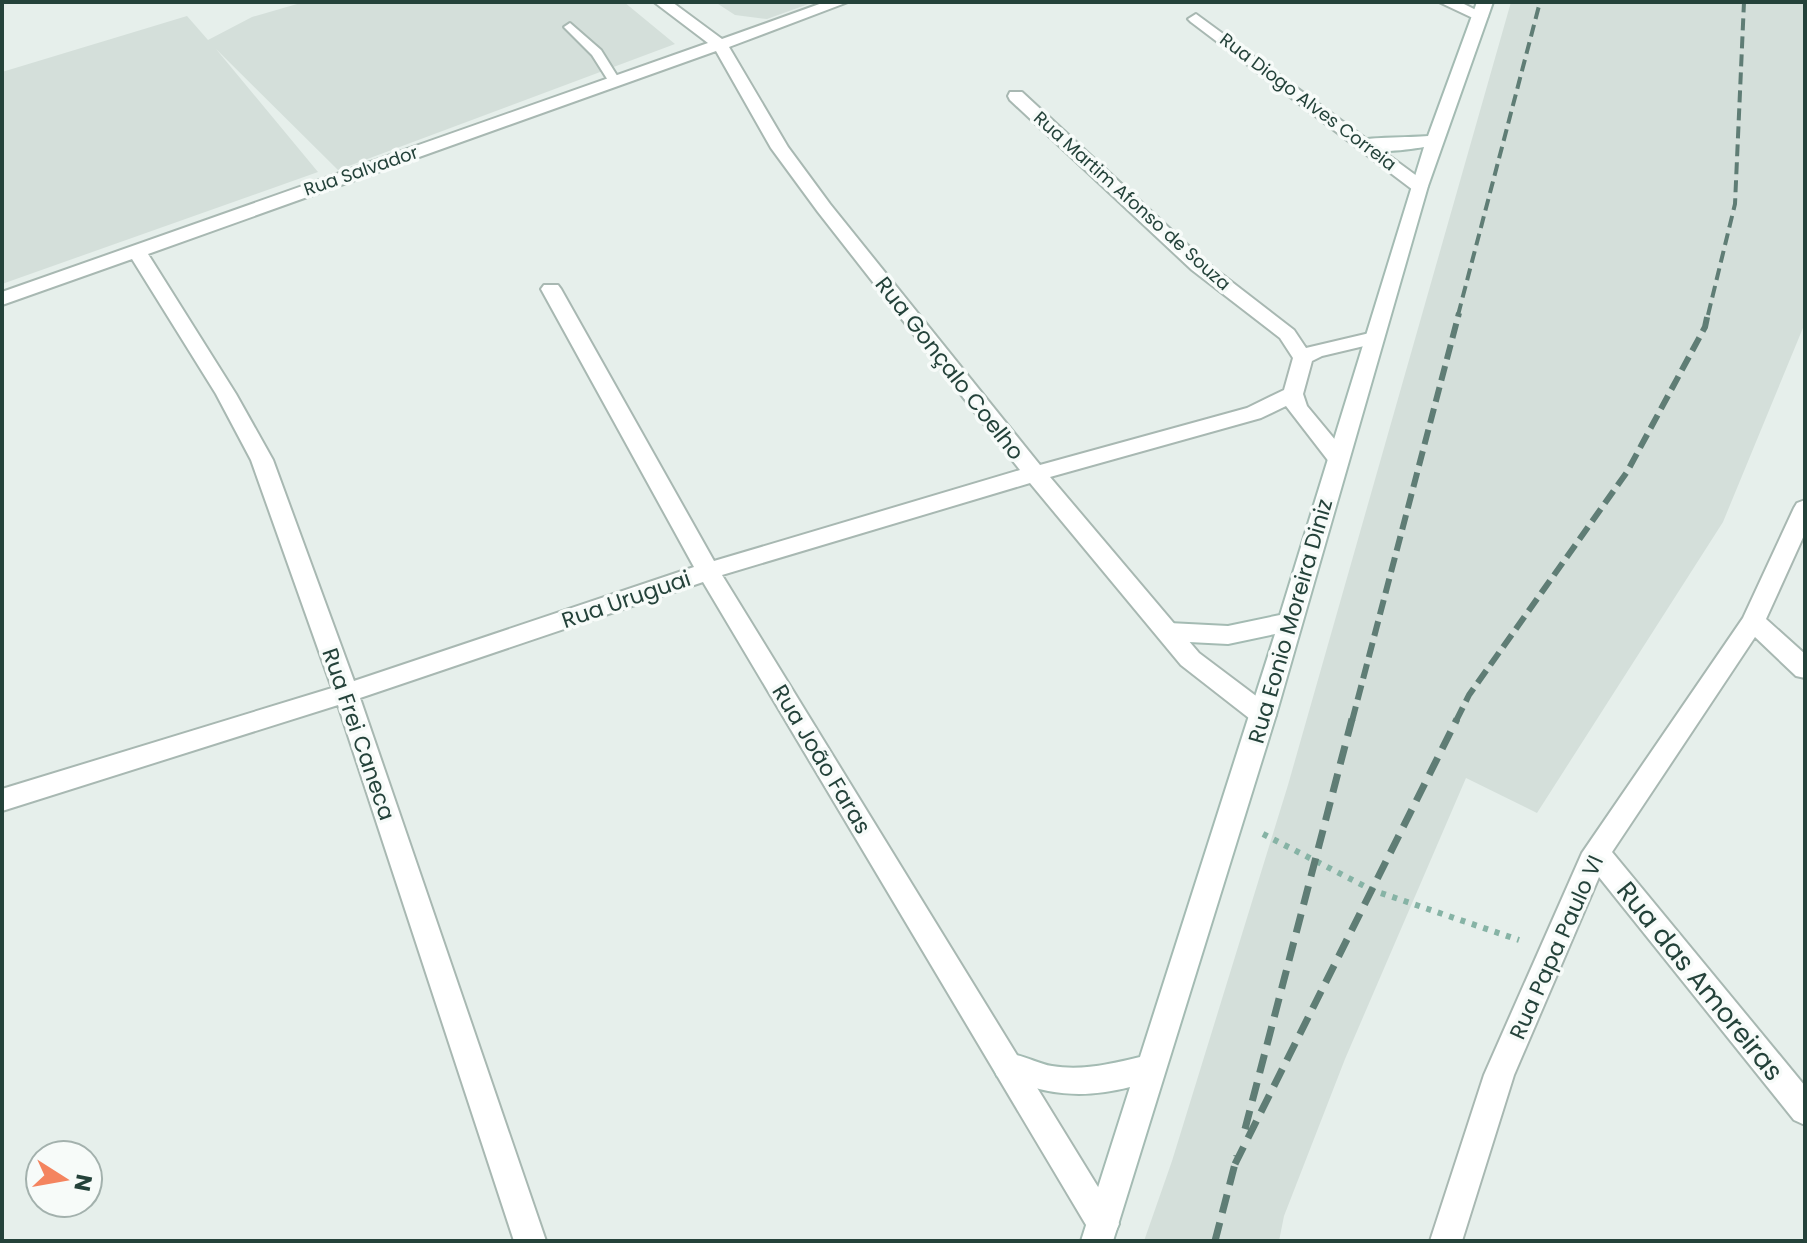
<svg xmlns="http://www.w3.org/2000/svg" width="1807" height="1243" font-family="Poppins,sans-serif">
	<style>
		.built { fill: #d4dfda }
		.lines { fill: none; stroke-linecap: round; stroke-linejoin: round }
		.lane-casing { stroke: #a8b8b2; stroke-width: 4 }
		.street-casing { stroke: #a8b8b2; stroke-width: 4 }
		.secondary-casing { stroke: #a4bbb3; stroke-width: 4 }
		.path { stroke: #86b3a5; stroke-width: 6; stroke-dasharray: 5 7; stroke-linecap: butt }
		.lane { fill: #fff; fill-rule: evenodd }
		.street { fill: #fff; fill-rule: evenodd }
		.secondary { fill: #fff; fill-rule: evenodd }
		.rail-far2 { stroke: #5f7d75; stroke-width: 4; stroke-dasharray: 12 6; stroke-linecap: butt }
		.rail-far1 { stroke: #5f7d75; stroke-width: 6; stroke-dasharray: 15 7; stroke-linecap: butt }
		.rail { stroke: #5f7d75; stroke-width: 7; stroke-dasharray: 19 10; stroke-linecap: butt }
		.labels { text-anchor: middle; stroke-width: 7; stroke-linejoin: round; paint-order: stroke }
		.far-street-label { font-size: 18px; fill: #24423a; stroke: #f7fbf9 }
		.street-label { font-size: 22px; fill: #24423a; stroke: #f7fbf9 }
		.near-street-label { font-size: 26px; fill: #24423a; stroke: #f7fbf9 }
	</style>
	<rect width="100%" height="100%" fill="#e6efeb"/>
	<!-- built -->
	<path class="built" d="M304,2H624L675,44L338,170L216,49L318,172L2,284V72L187,16L208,40L252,17Z
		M715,2H814L767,19L735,15Z
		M1511,2H1805V323L1723,522L1537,813L1466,778L1345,1059L1284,1216L1279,1241H1144L1172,1161L1288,785Z"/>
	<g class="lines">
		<!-- lane casing -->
		<g class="lane-casing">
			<path id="lane" d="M570,23L601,50L621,82L619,85H611L592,55L564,27Z"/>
		</g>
		<!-- street casing -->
		<g class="street-casing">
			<path id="street" d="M654,2H672L722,39L825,2H848L729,47L788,147L830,204L1040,465L1247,408L1284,390L1293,358L1280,338L1192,270L1010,100L1008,96L1010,92H1022L1206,262L1294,330L1306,348L1374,332L1384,338L1381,342L1322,356L1312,361L1303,394L1307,406L1346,453L1349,458L1346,463H1330L1286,406L1261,418L1050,477L1199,653L1272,708L1276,715L1272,722L1263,725L1254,722L1181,665L1030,483L722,575L1114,1213L1119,1224L1114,1235L1103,1240L1092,1235L703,582L360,698L546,1241H514L338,705L2,811V789L332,688L251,460L216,394L132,259L2,305V292L708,43ZM716,51L771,148L818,212L1020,470L714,561L561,289L558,285H544L541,289L694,567L354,681L273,460L236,394L148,254Z
				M1439,2H1460L1488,16L1485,19H1475Z
				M1196,14L1425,182L1428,186L1425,190H1413L1191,22L1188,19Z
				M1805,500V533L1766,619L1805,654V678L1796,676L1755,637L1612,852L1805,1086V1125L1794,1120L1599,877L1514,1075L1462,1241H1430L1484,1075L1582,853L1743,618L1794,508L1797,503Z"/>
		</g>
		<!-- secondary casing -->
		<g class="secondary-casing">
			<path id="secondary" d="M1477,2H1493L1428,186L1276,715L1113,1241H1081L1130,1087C1079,1100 1046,1094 997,1076L993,1066L997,1056C1016,1049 1033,1063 1052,1066C1082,1071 1111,1064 1140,1057L1275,634L1228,644L1169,641L1160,638L1157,632L1160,626L1169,623L1228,626L1280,615L1424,147C1405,150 1367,156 1352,143C1360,136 1413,138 1428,136Z"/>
		</g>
		<!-- path -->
		<path class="path" d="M1263,834L1372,890L1519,940"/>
		<!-- lane -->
		<use href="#lane" class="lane"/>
		<!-- street -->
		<use href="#street" class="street"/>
		<!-- secondary -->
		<use href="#secondary" class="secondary"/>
		<!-- rail-far2 -->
		<path class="rail-far2" d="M1458,315L1540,2
			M1708,315L1735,204L1744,2"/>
		<!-- rail-far1 -->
		<path class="rail-far1" d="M1352,721L1459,313
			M1456,721L1469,695L1627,472L1705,327L1708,313"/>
		<!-- rail -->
		<path class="rail" d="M1245,1129L1352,719
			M1235,1164L1457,719
			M1215,1241L1237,1156"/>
	</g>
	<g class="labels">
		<!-- far-street labels -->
		<g class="far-street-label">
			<text transform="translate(1308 102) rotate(37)" y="6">Rua Diogo Alves Correia</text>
			<text transform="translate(361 171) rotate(-19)" y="6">Rua Salvador</text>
			<text transform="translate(1132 201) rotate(42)" y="6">Rua Martim Afonso de Souza</text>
		</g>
		<!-- street labels -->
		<g class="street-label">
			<text transform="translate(950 368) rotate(52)" y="8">Rua Gonçalo Coelho</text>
			<text transform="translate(626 599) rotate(-19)" y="8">Rua Uruguai</text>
			<text transform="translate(1290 621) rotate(-74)" y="8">Rua Eonio Moreira Diniz</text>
			<text transform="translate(359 734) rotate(71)" y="8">Rua Frei Caneca</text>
			<text transform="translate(822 759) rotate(59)" y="8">Rua João Faras</text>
			<text transform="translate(1556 947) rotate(-66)" y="8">Rua Papa Paulo VI</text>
		</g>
		<!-- near-street labels -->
		<g class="near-street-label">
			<text transform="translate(1700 981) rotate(51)" y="9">Rua das Amoreiras</text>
		</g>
	</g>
	<!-- border -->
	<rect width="1807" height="1243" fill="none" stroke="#24423a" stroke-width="8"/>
	<!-- north arrow -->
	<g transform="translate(64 1179) rotate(101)"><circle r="38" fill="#f7fbf9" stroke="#a3b1ad" stroke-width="2"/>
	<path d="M0-6L14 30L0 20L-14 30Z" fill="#f4845f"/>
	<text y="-12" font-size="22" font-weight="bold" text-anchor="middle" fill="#24423a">N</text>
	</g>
</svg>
